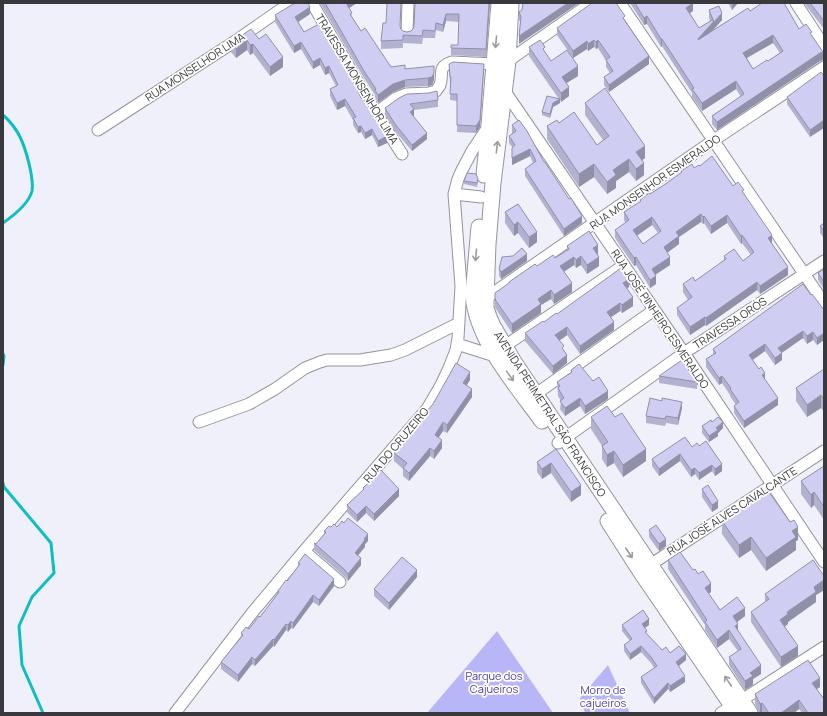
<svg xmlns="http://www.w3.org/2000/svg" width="827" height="716" font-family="Manrope,sans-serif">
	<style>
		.green { fill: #b8b6f7 }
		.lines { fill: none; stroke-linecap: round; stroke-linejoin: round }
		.stream { stroke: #0dbec4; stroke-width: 3 }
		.minor-casing { stroke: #94949e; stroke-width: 13 }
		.secondary-casing { stroke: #94949e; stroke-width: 17 }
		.minor { stroke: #fff; stroke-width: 11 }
		.secondary { stroke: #fff; stroke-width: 15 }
		.wall { fill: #b2b1d0; fill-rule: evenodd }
		.shaded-wall { fill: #9190a9 }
		.building { fill: #cfcef2; stroke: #9190a9; fill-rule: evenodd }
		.oneway { stroke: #9c9c9e }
		.labels { text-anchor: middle; stroke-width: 3.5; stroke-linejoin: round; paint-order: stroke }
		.street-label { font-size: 11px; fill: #39393d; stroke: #fff }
		.park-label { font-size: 11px; fill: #4d3d9f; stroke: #fff }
	</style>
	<rect width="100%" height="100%" fill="#f0f0fb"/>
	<!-- green -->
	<path class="green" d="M497,631L553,713H427Z
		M608,665L630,713H585L580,698Z"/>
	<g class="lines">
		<!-- stream -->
		<path class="stream" d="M3,115C9,120 17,130 20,137C26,149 34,178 32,191C29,203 13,216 3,223
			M3,354L4,356L3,365
			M3,483L4,487L51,543L54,573L32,597L19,626L22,665L43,713"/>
		<!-- minor casing -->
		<g class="minor-casing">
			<path id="minor" d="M312,3L376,113L402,154
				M620,3L824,303
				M796,3L824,46
				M407,33L408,3
				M508,61L591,3
				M502,88L504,90L684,353L824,562
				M376,113L396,98L406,94L429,93L436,91C437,89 439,87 440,85C444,75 436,67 452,62L494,64
				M98,130L234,42L290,3
				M454,194L481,197
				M486,298L714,140L824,67
				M457,344L495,356
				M505,346L624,265
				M536,394L654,310
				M199,422L249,404L275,389L305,368L320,362L327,360H360L391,355L405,350L459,323
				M558,443L684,353L824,261
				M304,551L340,582
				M644,569L824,451
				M175,713L252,613L304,551L427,409L441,385L449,368L456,350L458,338L461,286L454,194L458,179L462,170L472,151L488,127
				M721,713L742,700L824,647"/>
		</g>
		<!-- secondary casing -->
		<g class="secondary-casing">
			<path id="secondary" d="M511,3L508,61L493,183L488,244L486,298V308L489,317L493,326L514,362L750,713
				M484,175L489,125L499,3
				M479,227L473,295C477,341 516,385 542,421
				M608,521L640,571L737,713"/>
		</g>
		<!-- minor -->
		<use href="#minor" class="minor"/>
		<!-- secondary -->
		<use href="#secondary" class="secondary"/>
	</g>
	<!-- wall -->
	<path class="wall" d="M320,3H357L349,8L352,17L361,31L391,67L405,69L434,80L432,85L428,86L405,87L393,92L378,103L375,97V95L364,78Z
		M415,3H490L486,57L451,55V48L458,45L459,22L446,21L443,32L436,30L435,38H423L422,44L403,43V48L381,49V41L386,23L400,26L401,29L403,31L407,32L411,31L413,29L414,26Z
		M630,3H693V11L690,13L699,28L710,21L709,18V10L722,20L714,29V28L712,31L750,11L799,29L812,35L823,60L820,61L717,130L712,124V116L741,97L736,89L702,111L692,97V93L662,46L661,47L647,24L644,25ZM773,43L780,53L768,61L753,69L747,58Z
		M728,3H738L732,10Z
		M804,3H824V29Z
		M522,10L519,44L521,23L519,20V12Z
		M310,14L298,22L304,32L361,98L387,143L378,147L372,135L365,139L361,132L358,133L353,125V120L345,106L337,110L330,96V89L336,86L329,73L325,75L320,65L313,69L301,49L294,53L275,22V15Z
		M625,21L649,64L609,92L604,85V77L610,73L606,67V61L598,48L596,49L594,47L588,51L587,49L573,58L557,35V28Z
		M259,39L283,67L270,76L253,53L250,55L247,50L236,58L231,52V43Z
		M529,47L545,53L551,61L578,76L566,83L569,96L561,102L560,100V103L553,107L550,118L542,115V112L559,99L529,56Z
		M449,64L484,71L480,127L476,133L457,132V101L450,100L451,83L450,84Z
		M824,76L810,137L787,104V97Z
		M438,100V107L414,110V116H413L427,139L412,151L395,131L385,115V108Z
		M585,103L645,158L642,160L644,175L636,181L629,172L616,181V188L607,194L594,177L579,187L547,139V126L559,123L597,145L603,140L585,115Z
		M512,125L544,162L582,223L564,236L525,176V169L533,163L530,156L512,165V147L509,143V136L512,134Z
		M694,168L733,186L744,194L772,243H771L788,275L760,294L757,290L706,326L705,325L690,335L677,315V308L688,300L683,292V284L695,281L724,261V256L743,261L751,255L742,243L741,244L727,223L711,234L704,223L703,224L701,222L679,237V244L667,253L670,265L655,274L656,284L650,288L636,265L634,266L615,238V230L626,223L624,220V212L640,202V200L664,185L681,173V171ZM652,225L658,233L643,244L637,236Z
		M464,181L478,182L477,187L464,184Z
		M518,204L537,242L529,248L518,233L514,236L505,223V212Z
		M824,223V238L820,233V226Z
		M567,246L598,254H597L599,266L587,274L581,265L576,268L574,265L564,272L572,292L554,304L551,299L541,305V313L512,333L496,309L495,307V293L509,284V282L537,266L555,258L567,250Z
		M527,261L501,279L499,276V269Z
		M824,269V289L818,280V273Z
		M629,287L627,289L633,306L622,313L620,311L611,317L614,330L580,354L567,335L559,341L564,351L567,363L553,374L525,341V333L557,314Z
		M811,295L824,310V340L817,345L813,340L807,344L803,338L782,353V360L775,365L765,351L753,360L765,380L778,405L744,428L734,413V406L736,405L730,396V395L722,383L719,385L706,367V359L713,355V349Z
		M824,369V412L821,408L807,417L796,401V388Z
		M571,370L608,399L585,414L580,406L565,416L560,409L561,401L558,396L557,382L571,372Z
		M659,376L697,382V389L659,383Z
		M470,380L466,386L472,397L447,433L443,431L438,437L442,448L434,459L430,456L409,481L403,476V469L394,461V453Z
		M682,408L678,425L666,423L665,426L646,423V416Z
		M591,417L646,461L623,477L614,463L607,467L602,459V446L591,429Z
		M712,422L723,428L718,433V436L709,442L702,433V426Z
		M699,446L722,471L715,476L712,471L699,480L695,474L691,477L680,461L659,476L652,466V459L692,447Z
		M556,449L581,495L571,502L551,473L542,479L537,472V462Z
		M824,466V520L814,505L811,508L801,494V481Z
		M363,488L399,496L374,521L366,513L357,522L347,512V505L363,490Z
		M702,489L718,508L712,512L702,497Z
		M722,521L798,540L796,541V550L766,571L751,550L739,558L722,534Z
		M331,527H337L368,541L365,544V547L358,555L361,565L348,581L345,577L314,550V543L316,544L324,534V531Z
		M649,530L666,546L659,551L649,537Z
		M668,560L693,570L698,574L711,592L708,593L720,610L745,616L737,622L738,631L761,674L753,679V685L745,690L729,665V657L738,651L729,639L717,648L705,630V625L668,569Z
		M298,563L334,586L319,606L313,602L293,629L291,628L288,632L286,630L274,647L273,646L255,666L252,664L238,682L221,669V662L241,638V633L249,629L260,617L278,594V591L287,581L298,566Z
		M824,576V590L816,595V602L788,622V624L785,626L798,656L781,667L751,622V612L765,602V594Z
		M417,577L389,610L374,596V589Z
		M622,625H649L645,628L647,634L662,650L686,660L679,666L685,682L670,692L668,689L654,704L641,683V677L654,668L651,663L641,652L630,660L624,651V645L630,641L622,631Z
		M820,687L817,689L824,713H802L799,709L794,713H762V712L759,713L755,704V694Z"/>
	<!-- shaded-wall -->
	<path class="shaded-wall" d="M346,3H357L346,10Z
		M489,3H490L486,57V49Z
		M568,3H579L519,44V36Z
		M693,3V11L686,16V8Z
		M732,3H738L732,10Z
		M310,7V14L295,24V17Z
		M722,13V20L714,29V22Z
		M446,14V21L443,32V25Z
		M647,16V24L644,25V18Z
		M714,21V29L698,47V39Z
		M773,35V43L743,60V53Z
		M661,39H662V46L661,47Z
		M247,40V50L236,58V49Z
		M594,40V47L588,51V44Z
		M598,40V48L596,49V42Z
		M587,41V49L573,58V51Z
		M301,42V49L294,53V46Z
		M253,44V53L250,55V45Z
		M823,52V60L820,61L717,130V122L820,53Z
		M649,56V64L609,92V85Z
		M283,57V67L270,76V67Z
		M320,58V65L313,69V62Z
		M484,64L480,127L476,133V126Z
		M329,66V73L325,75V68Z
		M578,66V76L562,86V77Z
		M434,73V80L432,85L428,86V78Z
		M405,80V87L393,92L378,103V95L393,84Z
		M736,81V89L702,111V103Z
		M569,87V96L561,102V93Z
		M345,99V106L337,110V103Z
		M560,99V103L553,107L550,118V114L553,103Z
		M414,109V116L410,119V112Z
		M824,120V128L810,137V130Z
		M361,126V132L358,133V127Z
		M372,129V135L365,139V133Z
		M427,133V139L412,151V145Z
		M387,136V143L378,147V141Z
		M645,146V158L636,165V152Z
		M530,149V156L512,165V158Z
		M629,159V172L616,181V188L607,194V182L613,170Z
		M644,163V175L636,181V169Z
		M594,164V177L579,187V174Z
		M701,214V222L679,237V244L664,255V247L676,232Z
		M727,215V223L711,234V226Z
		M582,216V223L564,236V229Z
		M704,216V223L703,224V217Z
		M652,217V225L633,238V230Z
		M518,222V233L514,236V225Z
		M537,232V242L529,248V237Z
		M742,235V243L741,244V236Z
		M772,235V243L768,246V238Z
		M598,245V254L593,257V248Z
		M527,254V261L501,279V272Z
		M581,256V265L576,268V260Z
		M574,257V265L560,274V266Z
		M599,257V266L587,274V265Z
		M636,257V265L634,266V258Z
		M670,257V265L652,277V269Z
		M788,267V275L760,294V286Z
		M656,276V284L650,288V280Z
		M629,279V287L623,291V283Z
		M757,282V290L706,326V318Z
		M572,283V292L554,304V295Z
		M551,290V299L541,305V313L512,333V324L538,299Z
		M633,297V306L622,313V305Z
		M620,303V311L607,320V312Z
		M705,317V325L690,335V327Z
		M614,322V330L580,354V346Z
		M567,327V335L555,344V335Z
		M803,331V338L778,355V348Z
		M813,332V340L807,344V336Z
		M824,333V340L817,345V338Z
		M765,344V351L749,362V355Z
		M782,353V360L775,365V358Z
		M567,355V363L553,374V366Z
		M470,372V380L463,391V383Z
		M765,373V381L762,375Z
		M722,376V383L719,385V378Z
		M472,389V397L447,433V425Z
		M608,391V399L585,414V406Z
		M821,395V408L807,417V405Z
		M580,398V406L565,416V408Z
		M778,398V405L744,428V421Z
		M682,402V408L678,425V418Z
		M443,422V431L435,443V435Z
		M723,422V428L718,433V436L709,442V436L716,428Z
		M442,440V448L434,459V451Z
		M430,448V456L409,481V473Z
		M646,449V461L623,477V465Z
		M614,451V463L607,467V455Z
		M680,454V461L659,476V469Z
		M551,463V473L542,479V469Z
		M722,464V471L715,476V469Z
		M712,465V471L699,480V473Z
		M695,468V474L691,477V470Z
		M581,485V495L571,502V492Z
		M399,489V496L374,521V514Z
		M814,492V505L811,508V495Z
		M718,501V508L712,512V505Z
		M366,506V513L357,522V515Z
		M798,527V540L796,541V550L766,571V558L792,531Z
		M368,534V541L365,544V547L355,559V553Z
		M751,537V550L739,558V545Z
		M666,539V546L659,551V544Z
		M361,558V565L348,581V574Z
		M417,570V577L389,610V603Z
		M334,579V586L319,606V600Z
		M824,580V590L816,595V602L788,622V624L780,630V620L814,587Z
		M711,583V592L705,596V588Z
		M313,595V602L293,629V623Z
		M745,608V616L733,625V616Z
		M649,619V625L642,630V624Z
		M291,621V628L288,632V625Z
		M286,624V630L274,647V640Z
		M738,624V632L735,626Z
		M729,630V639L717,648V640Z
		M273,639V646L255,666V660Z
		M641,646V652L630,660V654Z
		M798,646V656L781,667V657Z
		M686,654V660L676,668V662Z
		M252,657V664L238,682V675Z
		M761,665V674L753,679V685L745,690V681L750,673Z
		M685,676V682L670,692V686Z
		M820,678V687L812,692V683Z
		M668,683V689L654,704V698Z
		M799,700V709L794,713H781Z
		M762,703V712L760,713V704Z"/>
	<!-- building -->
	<path class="building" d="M295,3H308L310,7L295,17L304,32L319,24L322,30L323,29L352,78L361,98H363L387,136L378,141L372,129L365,133L361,126L358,127L353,118L356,117L345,99L337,103L330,89L338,85L329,66L325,68L320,58L313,62L301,42L294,46L275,15Z
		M325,3H346L352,13L350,14L361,31L365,28L391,67L405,65V69L434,66V73L432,77L428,78L405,80L393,84L378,95L375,90L376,89L364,71Z
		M387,3H401L400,26L401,29L403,31L407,32L411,31L413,29L414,26L415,3H489L486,49L451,48V45H458L459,14H446L443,25L436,23L435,31L423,30L422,36L403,35V40L381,41L383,23H386Z
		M523,3H568L519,36L521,17L519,12L522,10Z
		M592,3H616L625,16L623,18L649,56L609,85L604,77L613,71L606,60L610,57L598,40L596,42L594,40L588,44L587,41L573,51L557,28Z
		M635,3H693L686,8L699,28L712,20L714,21L698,39V40L748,8L750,11L762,3H784L799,29L806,24L812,32L810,33L823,52L820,53L717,122L712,116L744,94L736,81L702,103L692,89L694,88L662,39H661L647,16L644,18ZM773,35L783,51L768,61L767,60L753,69L743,53Z
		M810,3H824V21Z
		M719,6L722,13L714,22L709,10Z
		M251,29L259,39L266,34L283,57L270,67L253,44L250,45L247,40L236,49L231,43Z
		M540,40L545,47L543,49L551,61L567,50L578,66L562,77L569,87L561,93L529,47Z
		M453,62L484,64L480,120L476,126L457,125V94H450L451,77H450L449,64Z
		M821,72L824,76V120L810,130L787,97Z
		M605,88L645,146L636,152L644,163L636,169L629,159L613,170L616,175L607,182L594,164L579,174L547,126L557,120L559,123L574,112L597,145L609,136L585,103Z
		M437,91L438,100L410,104L414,109L410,112L427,133L412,145L395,124L385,108L399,98L407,94L429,93Z
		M547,96L560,99L553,103L550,114L542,112Z
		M519,120L527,131L544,162H545L569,199L571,198L582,216L564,229L525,169L536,161L530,149L512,158V148L515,145L509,136L516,131L512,125Z
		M712,156L733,186L738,182L744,190L742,191L772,235L768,238L788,267L760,286L757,282L706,318L705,317L690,327L677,308L692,297L683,284L693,277L695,281L726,259L724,256L734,249L743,261L754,252L742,235L741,236L727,215L711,226L704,216L703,217L701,214L676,232L679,236L664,247L670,257L652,269L656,276L650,280L636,257L634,258L615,230L629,220L624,212L641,201L640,200L649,193L650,194L664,185L682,172L681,171L692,164L694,168L699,165L700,166ZM652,217L661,231L643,244L633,230Z
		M467,173L476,174L478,178L477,183L464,181Z
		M518,204L537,232L529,237L518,222L514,225L505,212Z
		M824,223V231L820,226Z
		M589,231L598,245L593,248L599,257L587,265L581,256L576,260L574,257L560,266L572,283L554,295L551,290L538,299L541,304L512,324L496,301L495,298V293L509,283V282L535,264L537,266L553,255L555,258L569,249L567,246Z
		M522,248L527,254L501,272L499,269L502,257L513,256Z
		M621,268L629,279L623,283L633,297L622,305L620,303L607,312L614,322L580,346L567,327L555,335L564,346L562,348L567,355L553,366L525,333L543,321L544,322L556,313L557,314Z
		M824,269V282L818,273Z
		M803,284L811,295L812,294L824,310V333L817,338L813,332L807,336L803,331L778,348L782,353L775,358L765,344L749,355L759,369L761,367L765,373L762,375L778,398L744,421L734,406L739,402L730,389L731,388L722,376L719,378L706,359L716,353L713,349Z
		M682,360L697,382L659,376Z
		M456,363L470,372L463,383L472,389L447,425L443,422L435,435L442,440L434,451L430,448L409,473L403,468L407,463L394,453L403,442L404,443L418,421L433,404Z
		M579,364L593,381L599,377L608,391L585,406L580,398L565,408L560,401L564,398L558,388L560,386L557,382L572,372L571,370Z
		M824,369V400L821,395L807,405L796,388Z
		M650,398L662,401V398L682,402L678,418L666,416L665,419L646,416Z
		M607,406L615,417L622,413L646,449L623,465L614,451L607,455L602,446L608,442L591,417Z
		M718,417L723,422L716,428L718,430L709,436L702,426L711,420L712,422Z
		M685,437L692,447L697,443L699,446L706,441L722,464L715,469L712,465L699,473L695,468L691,470L680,454L659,469L652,459Z
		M556,449L581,485L571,492L551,463L542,469L537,462Z
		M824,466V507L814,492L811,495L801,481Z
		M381,470L399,489L374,514L366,506L357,515L347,505L364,489L363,488Z
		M708,485L718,501L712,505L702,489Z
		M767,489L790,522L794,520L798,527L792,531L796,537L766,558L751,537L739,545L722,521Z
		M348,518L368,534L364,539L365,540L355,553L361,558L348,574L345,570L314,543L316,544L326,532L324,531L329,526L331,527L334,524L337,527L342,521L344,523Z
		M656,525L666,539L659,544L649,530Z
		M680,552L693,570L695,569L698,574L703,571L711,583L705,588L720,610L737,597L745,608L733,616L738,624L735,626L761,665L750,673L753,676L745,681L729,657L741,649L740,647L729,630L717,640L705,622L707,620L668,560Z
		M305,554L334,579L319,600L313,595L293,623L291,621L288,625L286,624L274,640L273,639L255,660L252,657L238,675L221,662L243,635L241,633L246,627L249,629L259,616L260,617L279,592L278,591L286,580L287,581L300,564L298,563Z
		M402,557L417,570L389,603L374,589Z
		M813,560L824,576V580L814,587L816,592L787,612L788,614L780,620L798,646L781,657L751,612L769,599L765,594Z
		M643,610L649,619L642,624L647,631L645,632L662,650L666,647L670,653L679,646L686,654L676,662L685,676L670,686L668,683L654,698L641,677L657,666L651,657L641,646L630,654L624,645L632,639L622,625Z
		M808,660L820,678L812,683L824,699V713H808L799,700L781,713H769L762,703L760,704L755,694Z"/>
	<!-- one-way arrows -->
	<defs><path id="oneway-shaft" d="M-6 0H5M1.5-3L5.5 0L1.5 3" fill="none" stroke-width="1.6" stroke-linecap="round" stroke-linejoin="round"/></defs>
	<g class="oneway">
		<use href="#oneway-shaft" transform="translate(496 42) rotate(95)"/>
		<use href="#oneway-shaft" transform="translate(497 147) rotate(-83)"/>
		<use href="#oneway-shaft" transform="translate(476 255) rotate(95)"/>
		<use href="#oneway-shaft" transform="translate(510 376) rotate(54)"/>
		<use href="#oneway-shaft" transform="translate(629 553) rotate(57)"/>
		<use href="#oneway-shaft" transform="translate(728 681) rotate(-124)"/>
	</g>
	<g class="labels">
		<!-- street labels -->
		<g class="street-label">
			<text transform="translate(195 67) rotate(-33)" y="4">RUA MONSELHOR LIMA</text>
			<text transform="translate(357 79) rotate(59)" y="4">TRAVESSA MONSENHOR LIMA</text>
			<text transform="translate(655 182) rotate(-35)" y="4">RUA MONSENHOR ESMERALDO</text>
			<text transform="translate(660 319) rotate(56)" y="4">RUA JOSÉ PINHEIRO ESMERALDO</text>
			<text transform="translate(730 323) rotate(-33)" y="4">TRAVESSA ORÓS</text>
			<text transform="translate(550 414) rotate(57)" y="4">AVENIDA PERIMETRAL SÃO FRANCISCO</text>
			<text transform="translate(396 445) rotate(-50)" y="4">RUA DO CRUZEIRO</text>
			<text transform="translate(732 511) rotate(-33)" y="4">RUA JOSÉ ALVES CAVALCANTE</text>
		</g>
		<!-- park labels -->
		<g class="park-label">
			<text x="494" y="680">Parque dos<tspan x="494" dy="13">Cajueiros</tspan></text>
			<text x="603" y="694">Morro de<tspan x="603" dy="13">cajueiros</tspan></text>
		</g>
	</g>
	<!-- border -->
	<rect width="827" height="716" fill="none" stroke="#39393d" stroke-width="8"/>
</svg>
